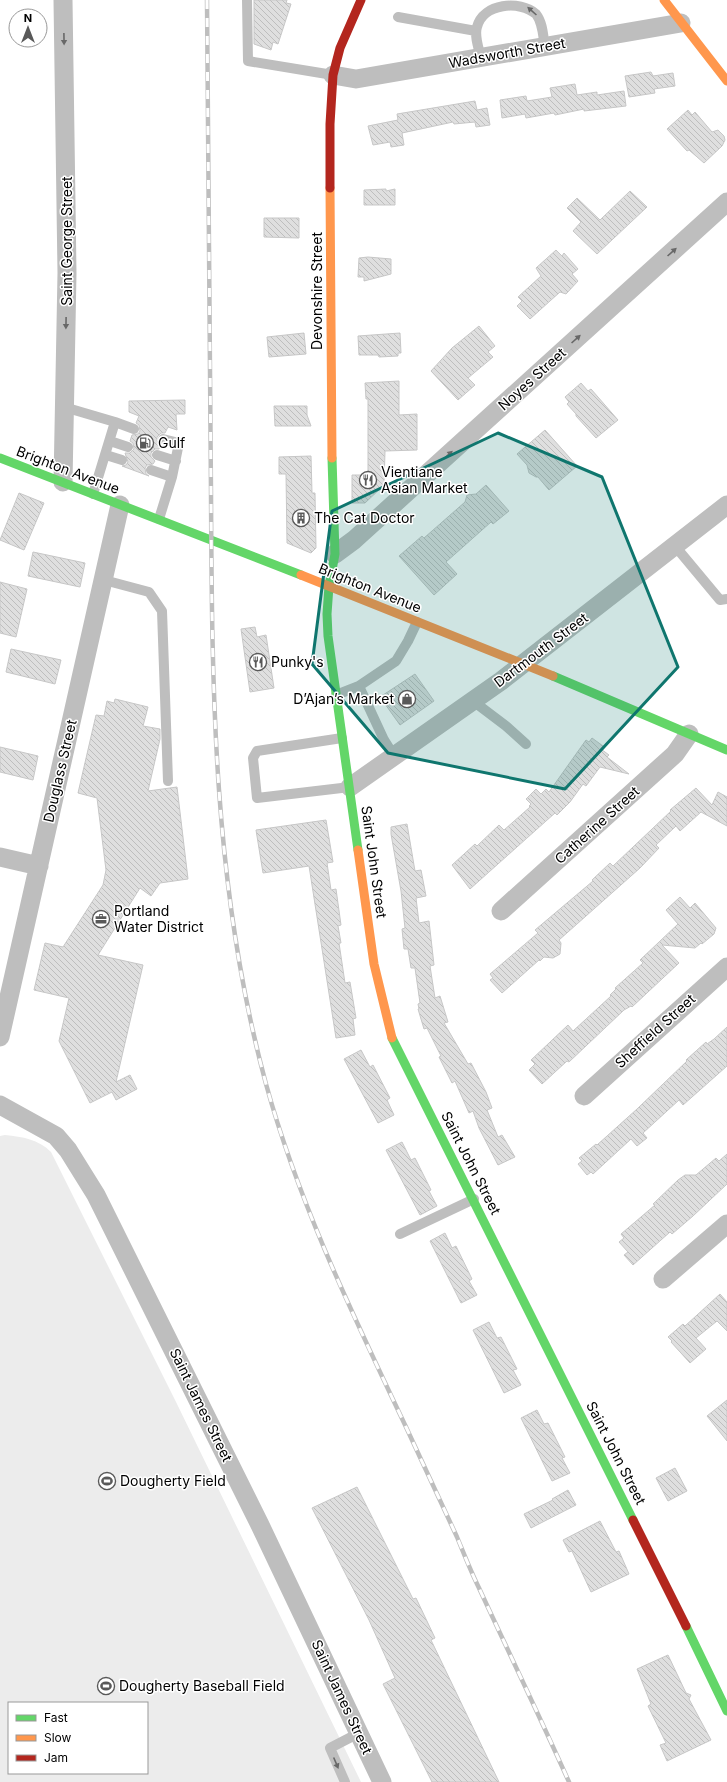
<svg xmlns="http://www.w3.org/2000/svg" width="727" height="1782" font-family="Inter,sans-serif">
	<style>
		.garden { fill: #ececec; fill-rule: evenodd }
		.building { fill: url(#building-back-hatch); stroke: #c7c7c7 }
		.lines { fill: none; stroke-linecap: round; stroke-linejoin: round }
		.lane { stroke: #bebebe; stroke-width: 10 }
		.street { stroke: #bebebe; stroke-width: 19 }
		.fast { stroke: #63d668; stroke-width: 9 }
		.slow { stroke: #ff974d; stroke-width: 9 }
		.jam { stroke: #b3261e; stroke-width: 9 }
		.rail-casing { stroke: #bebebe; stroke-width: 4.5 }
		.rail { stroke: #fff; stroke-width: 3; stroke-dasharray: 9; stroke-linecap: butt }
		.oneway { fill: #686868 }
		.marked { fill: #0f766e; fill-opacity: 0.2; stroke: #0f766e; stroke-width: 3; stroke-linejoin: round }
		.labels { text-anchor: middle; stroke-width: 3; stroke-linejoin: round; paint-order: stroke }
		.street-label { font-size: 14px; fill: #000; stroke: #fff }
		.poi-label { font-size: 14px; fill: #000; stroke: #fff; text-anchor: start }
	</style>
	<defs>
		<pattern id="building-back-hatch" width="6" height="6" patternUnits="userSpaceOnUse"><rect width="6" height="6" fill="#dfdfdf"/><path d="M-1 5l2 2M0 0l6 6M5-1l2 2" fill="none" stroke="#bebebe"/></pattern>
	</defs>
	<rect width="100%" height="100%" fill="#fff"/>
	<!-- garden -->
	<path class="garden" d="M5,1135C23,1137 38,1139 51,1152L177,1404L361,1782H0V1136ZM9,1703H147V1773H9Z"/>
	<!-- building -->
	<path class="building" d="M254,0H287L286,3L291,4L278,44L273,42L271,50L254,44Z
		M651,72L653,76L673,73L675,86L654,89L655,93L629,97L625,76Z
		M575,84L577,95L597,92V95L624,91L626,106L584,111V109L555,115L554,113L526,118L525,114L502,118L500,100L526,96L527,101L552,97L550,88Z
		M475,101L477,110L487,108L490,125L476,127L475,122L454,124L453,122L402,133L404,145L391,147L390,142L373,145L368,126L398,120L397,114Z
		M688,110L692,115L695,112L712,132L718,130L724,136L725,140L722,146L704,163L689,150L687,151L667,129Z
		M386,189V191L395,189V205H364V190Z
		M630,191L647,207L597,254L573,231L581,222L567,208L577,198L600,220Z
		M264,218H299V238L264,237Z
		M556,250L562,256L564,253L578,269L572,274L578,281L566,294L560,292L530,319L517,306L522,301L518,297L541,276L536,268Z
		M368,257L391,259V274L364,281V277H358L359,258Z
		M479,326L495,346L488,352L493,357L468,378L475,385L458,400L431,371L452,348Z
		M304,333L306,354L269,357L267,337Z
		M400,333L401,353H398V356L379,357L378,355H359L358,336Z
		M399,381V415L417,414V450L385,451L384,485L365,503H352V475H368V399H366L365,383Z
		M581,383L588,391L591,389L618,420L596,438L576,416V414L567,404L569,402L565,397Z
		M185,400V414H176L177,430L168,427L165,433H161L157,437V441L161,445L159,449H155L151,453V457L155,461L153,464L147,465L145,468L146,474L149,476L122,466L126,465L128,462L125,453H130L134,449L133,443L130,441L132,435L138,434L140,431L139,425L136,423L139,416L129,412V401Z
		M274,406H307V415L311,426H275Z
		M545,430L577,466L549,490L538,477H536L529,473L527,465L517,454Z
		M311,456L312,493H315L316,548L311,553L287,543L286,474H279V457Z
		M486,485L509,511L493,524L491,522L446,562L457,574L434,595L399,556L422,536L424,538L465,502L467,495L476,494Z
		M19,493L44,503L24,550L0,540Z
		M33,552L85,563L80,587L28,576Z
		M0,582L27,589L16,637L0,633Z
		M255,627L257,637L266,635L274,688L250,692L241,629Z
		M11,649L61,660L55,684L6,672Z
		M415,674L434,701L400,725L380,697Z
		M115,699L148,707L143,726L160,729V739L148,791L177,787L188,879L160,883L151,896L140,888L98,955L143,965L116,1082L130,1075L137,1089L116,1100L112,1092L90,1103L59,1041L69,998L34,990L45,943L63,947L103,885L106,870L97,798L78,793L96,715L104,716L107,701L114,703Z
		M592,738L603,746L601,749L609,755L607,757L629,774L600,767L586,786L583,784L570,802L557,815L555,813L470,889L452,865L475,844L477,846L499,825L504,830L530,807L529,806L531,804L526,799L536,789L541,794L546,789L549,792L586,740L589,742Z
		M0,747L38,756L33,780L0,772Z
		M696,788L712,805L718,792L727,797V826L701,812L680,831L676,826L656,845L659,848L640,868L559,940L561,943L560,954L553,958L544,957L540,961L539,960L502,993L490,980L493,978L490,974L538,933L535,930L593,881L592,880L610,863L613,866L671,811L670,810Z
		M326,820L333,862L327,863L331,890L336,889L341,925L338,926L341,943H339L345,983L350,982L356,1018L353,1019L355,1035L336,1038L309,866L263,873L256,830Z
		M407,824L415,871L421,870L426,896L416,898L419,923L429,921L434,965L430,966L435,998L440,996L448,1022L444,1023L468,1064L471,1063L486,1092L492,1108L487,1110L498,1137L502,1135L515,1157L498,1165L479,1128L473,1111L469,1113L455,1081L452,1083L439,1057L441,1056L427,1028L424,1029L418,1009H419L418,1004L420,1003L415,968H411L408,949H404L402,929L405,928L401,891L391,834V827Z
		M680,897L690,908L695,903L716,928L714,934L702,944L701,943L695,948L662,945L679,963L632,1007L631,1006L624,1010L569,1062L567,1061L542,1084L529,1070L535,1064L531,1060L568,1025L573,1031L611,996L610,995L616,989L615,988L643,963L640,960L678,924L666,910Z
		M727,1027V1066L683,1105L679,1100L643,1133L647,1138L637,1146L631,1139L593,1174L591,1172L587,1175L578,1164L582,1161L579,1158L596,1144L597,1145L637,1109L687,1061L686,1060L706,1042L707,1044L714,1039Z
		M361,1050L370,1067L373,1065L390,1098L387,1100L394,1115L378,1123L344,1059Z
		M402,1142L411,1160L415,1158L431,1190L429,1191L437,1206L420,1215L386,1150Z
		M727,1154V1184L693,1216L672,1234L670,1232L633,1265L624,1255L628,1252L619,1242L624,1238L621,1234L655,1205L653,1204L678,1180L685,1175H696L716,1158L719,1161Z
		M445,1233L452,1248L456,1246L472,1279L469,1281L477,1295L461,1303L430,1241Z
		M720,1294L727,1302V1331L717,1321L696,1338L706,1349L690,1363L671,1342L672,1341L668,1337L683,1324L685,1326Z
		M489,1322L497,1338L501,1337L517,1369L513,1370L521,1385L504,1393L473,1330Z
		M727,1400V1441L707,1416Z
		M537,1410L544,1424L548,1423L565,1457L562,1458L570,1473L552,1481L521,1418Z
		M675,1468L687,1491L668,1501L656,1478Z
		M357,1487L413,1599L416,1598L435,1638L431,1640L499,1782H432L383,1684L395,1678L369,1620L312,1508Z
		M568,1490L576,1505L531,1528L524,1514L553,1500L552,1499Z
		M600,1521L616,1552L619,1551L629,1574L591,1592L572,1551L569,1552L563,1540Z
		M668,1655L686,1693L691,1695L689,1699L711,1740L667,1761L660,1745L666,1743L648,1706L651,1704L637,1669Z"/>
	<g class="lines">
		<!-- lane -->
		<path class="lane" d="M247,0L248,61L333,75
			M398,17L476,31
			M481,58C479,49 474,36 477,27C483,3 520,0 536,14C543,23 543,36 545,47
			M64,407L115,422L93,494
			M115,422L134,429
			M110,441L128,447
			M106,455L122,460
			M157,455L176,461
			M151,470L172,477
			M159,519L172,477L179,443L163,439
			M675,546L720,600L727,599
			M104,580L149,592L162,611L168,781
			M359,686L384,740L394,756
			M336,695L359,686L396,661L408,641L417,622
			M473,701L506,726L526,744
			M342,738L257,751L253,758L257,798L350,787
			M400,1234L474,1199
			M345,1782L330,1748L359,1733"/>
		<!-- street -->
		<path class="street" d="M333,75L356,79L681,23
			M63,482L67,273L63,0
			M335,554L354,540L727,202
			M350,787L501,681L727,505
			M0,857L39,866
			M501,911L675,754L689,734
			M0,1037L120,505
			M584,1096L727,967
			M0,1105L56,1136L68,1150L96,1195L260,1525L382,1782
			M663,1279L727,1224"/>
		<!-- fast -->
		<path class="fast" d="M0,458L301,575
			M332,458L335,554L329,586L327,614L328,636L358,850
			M553,676L727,750
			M392,1038L633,1520
			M686,1626L727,1711"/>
		<!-- slow -->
		<path class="slow" d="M664,0L727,81
			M330,188L332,458
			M301,575L553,676
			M358,850L374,964L392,1038"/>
		<!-- jam -->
		<path class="jam" d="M330,188V124L333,75L340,48L361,0
			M633,1520L686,1626"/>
		<!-- rail casing -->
		<g class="rail-casing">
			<path id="rail" d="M207,0C208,164 210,329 211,493C212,692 213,889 266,1084C299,1204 353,1315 406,1427C423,1464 440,1500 457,1537C464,1554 471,1572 479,1588C509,1653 540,1717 569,1782"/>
		</g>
		<!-- rail -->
		<use href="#rail" class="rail"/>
	</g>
	<!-- one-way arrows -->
	<defs><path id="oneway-solid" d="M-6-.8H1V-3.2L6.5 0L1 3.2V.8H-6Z"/></defs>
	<g class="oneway">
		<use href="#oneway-solid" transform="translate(532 11) rotate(-138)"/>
		<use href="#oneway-solid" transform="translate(64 39) rotate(89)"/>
		<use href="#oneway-solid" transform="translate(672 252) rotate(-42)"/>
		<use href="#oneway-solid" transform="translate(66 323) rotate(91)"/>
		<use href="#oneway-solid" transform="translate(576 339) rotate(-42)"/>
		<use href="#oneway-solid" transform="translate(448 455) rotate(-42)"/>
		<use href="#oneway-solid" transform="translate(336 1763) rotate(67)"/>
	</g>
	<!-- marked area -->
	<path class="marked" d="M498,433L602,477L678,667L565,789L388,753L312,664L332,511Z"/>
	<!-- icons -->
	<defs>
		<g id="fuel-ring" transform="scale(0.9)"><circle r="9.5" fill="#fff" stroke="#595959" stroke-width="1.5"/><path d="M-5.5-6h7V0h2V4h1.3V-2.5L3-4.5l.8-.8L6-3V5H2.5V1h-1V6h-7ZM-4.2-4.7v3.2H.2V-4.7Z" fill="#595959"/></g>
		<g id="restaurant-ring" transform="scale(0.9)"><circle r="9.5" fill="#fff" stroke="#595959" stroke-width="1.5"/><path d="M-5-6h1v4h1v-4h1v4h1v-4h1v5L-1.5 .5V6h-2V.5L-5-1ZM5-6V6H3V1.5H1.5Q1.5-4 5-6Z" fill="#595959"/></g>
		<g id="building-ring" transform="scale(0.9)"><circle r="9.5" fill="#fff" stroke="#595959" stroke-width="1.5"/><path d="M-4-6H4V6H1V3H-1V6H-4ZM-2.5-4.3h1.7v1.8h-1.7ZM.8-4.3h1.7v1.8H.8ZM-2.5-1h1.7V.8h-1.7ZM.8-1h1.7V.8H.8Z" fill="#595959"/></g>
		<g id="shop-ring" transform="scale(0.9)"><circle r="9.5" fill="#fff" stroke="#595959" stroke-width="1.5"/><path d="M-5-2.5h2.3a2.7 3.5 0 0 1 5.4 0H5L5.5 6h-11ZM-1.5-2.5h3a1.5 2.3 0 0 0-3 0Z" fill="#595959"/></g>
		<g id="office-ring" transform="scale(0.9)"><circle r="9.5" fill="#fff" stroke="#595959" stroke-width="1.5"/><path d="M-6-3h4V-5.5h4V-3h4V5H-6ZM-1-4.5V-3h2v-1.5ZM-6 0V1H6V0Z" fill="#595959"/></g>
		<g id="stadium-ring" transform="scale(0.9)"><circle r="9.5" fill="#fff" stroke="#595959" stroke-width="1.5"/><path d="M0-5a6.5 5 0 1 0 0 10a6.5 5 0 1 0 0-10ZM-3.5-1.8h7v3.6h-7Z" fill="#595959"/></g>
	</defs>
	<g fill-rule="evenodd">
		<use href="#fuel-ring" x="145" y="443"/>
		<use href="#restaurant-ring" x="368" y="480"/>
		<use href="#building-ring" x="301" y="518"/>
		<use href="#restaurant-ring" x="258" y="662"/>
		<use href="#shop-ring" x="407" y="699"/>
		<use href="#office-ring" x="101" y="919"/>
		<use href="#stadium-ring" x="107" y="1481"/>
		<use href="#stadium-ring" x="106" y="1686"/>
	</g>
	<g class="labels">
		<!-- street labels -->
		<g class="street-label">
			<text transform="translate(507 53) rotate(-10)" y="5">Wadsworth Street</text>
			<text transform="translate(67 241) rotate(-90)" y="5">Saint George Street</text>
			<text transform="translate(317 291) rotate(-90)" y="5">Devonshire Street</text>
			<text transform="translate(532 379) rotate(-42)" y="5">Noyes Street</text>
			<text transform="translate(68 470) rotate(21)" y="5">Brighton Avenue</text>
			<text transform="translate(370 588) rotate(22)" y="5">Brighton Avenue</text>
			<text transform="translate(541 650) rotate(-37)" y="5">Dartmouth Street</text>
			<text transform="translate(60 771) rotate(-77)" y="5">Douglass Street</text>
			<text transform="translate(597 825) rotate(-42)" y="5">Catherine Street</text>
			<text transform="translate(374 862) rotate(82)" y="5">Saint John Street</text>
			<text transform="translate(655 1031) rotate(-42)" y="5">Sheffield Street</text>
			<text transform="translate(471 1163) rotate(63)" y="5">Saint John Street</text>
			<text transform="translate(201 1405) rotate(64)" y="5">Saint James Street</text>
			<text transform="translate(616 1453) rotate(63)" y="5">Saint John Street</text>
			<text transform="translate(342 1697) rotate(65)" y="5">Saint James Street</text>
		</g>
		<!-- poi labels -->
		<g class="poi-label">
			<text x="158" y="448">Gulf</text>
			<text x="381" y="477">Vientiane<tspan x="381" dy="16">Asian Market</tspan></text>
			<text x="314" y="523">The Cat Doctor</text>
			<text x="271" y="667">Punky's</text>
			<text x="394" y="704" text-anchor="end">D’Ajan’s Market</text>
			<text x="114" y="916">Portland<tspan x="114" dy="16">Water District</tspan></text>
			<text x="120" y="1486">Dougherty Field</text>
			<text x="119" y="1691">Dougherty Baseball Field</text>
		</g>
	</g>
	<!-- legend -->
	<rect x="8" y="1702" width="140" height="72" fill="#ffffff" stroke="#999999"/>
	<rect x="16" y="1715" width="20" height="6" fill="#63d668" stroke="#999999"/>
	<text x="44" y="1722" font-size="12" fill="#000000">Fast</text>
	<rect x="16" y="1735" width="20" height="6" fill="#ff974d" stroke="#999999"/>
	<text x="44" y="1742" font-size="12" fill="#000000">Slow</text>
	<rect x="16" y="1755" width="20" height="6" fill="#b3261e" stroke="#999999"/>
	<text x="44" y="1762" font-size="12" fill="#000000">Jam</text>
	<!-- north arrow -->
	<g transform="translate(28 28)"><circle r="19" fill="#ffffff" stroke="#999999"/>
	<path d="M0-3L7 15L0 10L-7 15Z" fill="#595959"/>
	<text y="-6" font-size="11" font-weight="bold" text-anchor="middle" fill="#000000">N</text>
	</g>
</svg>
